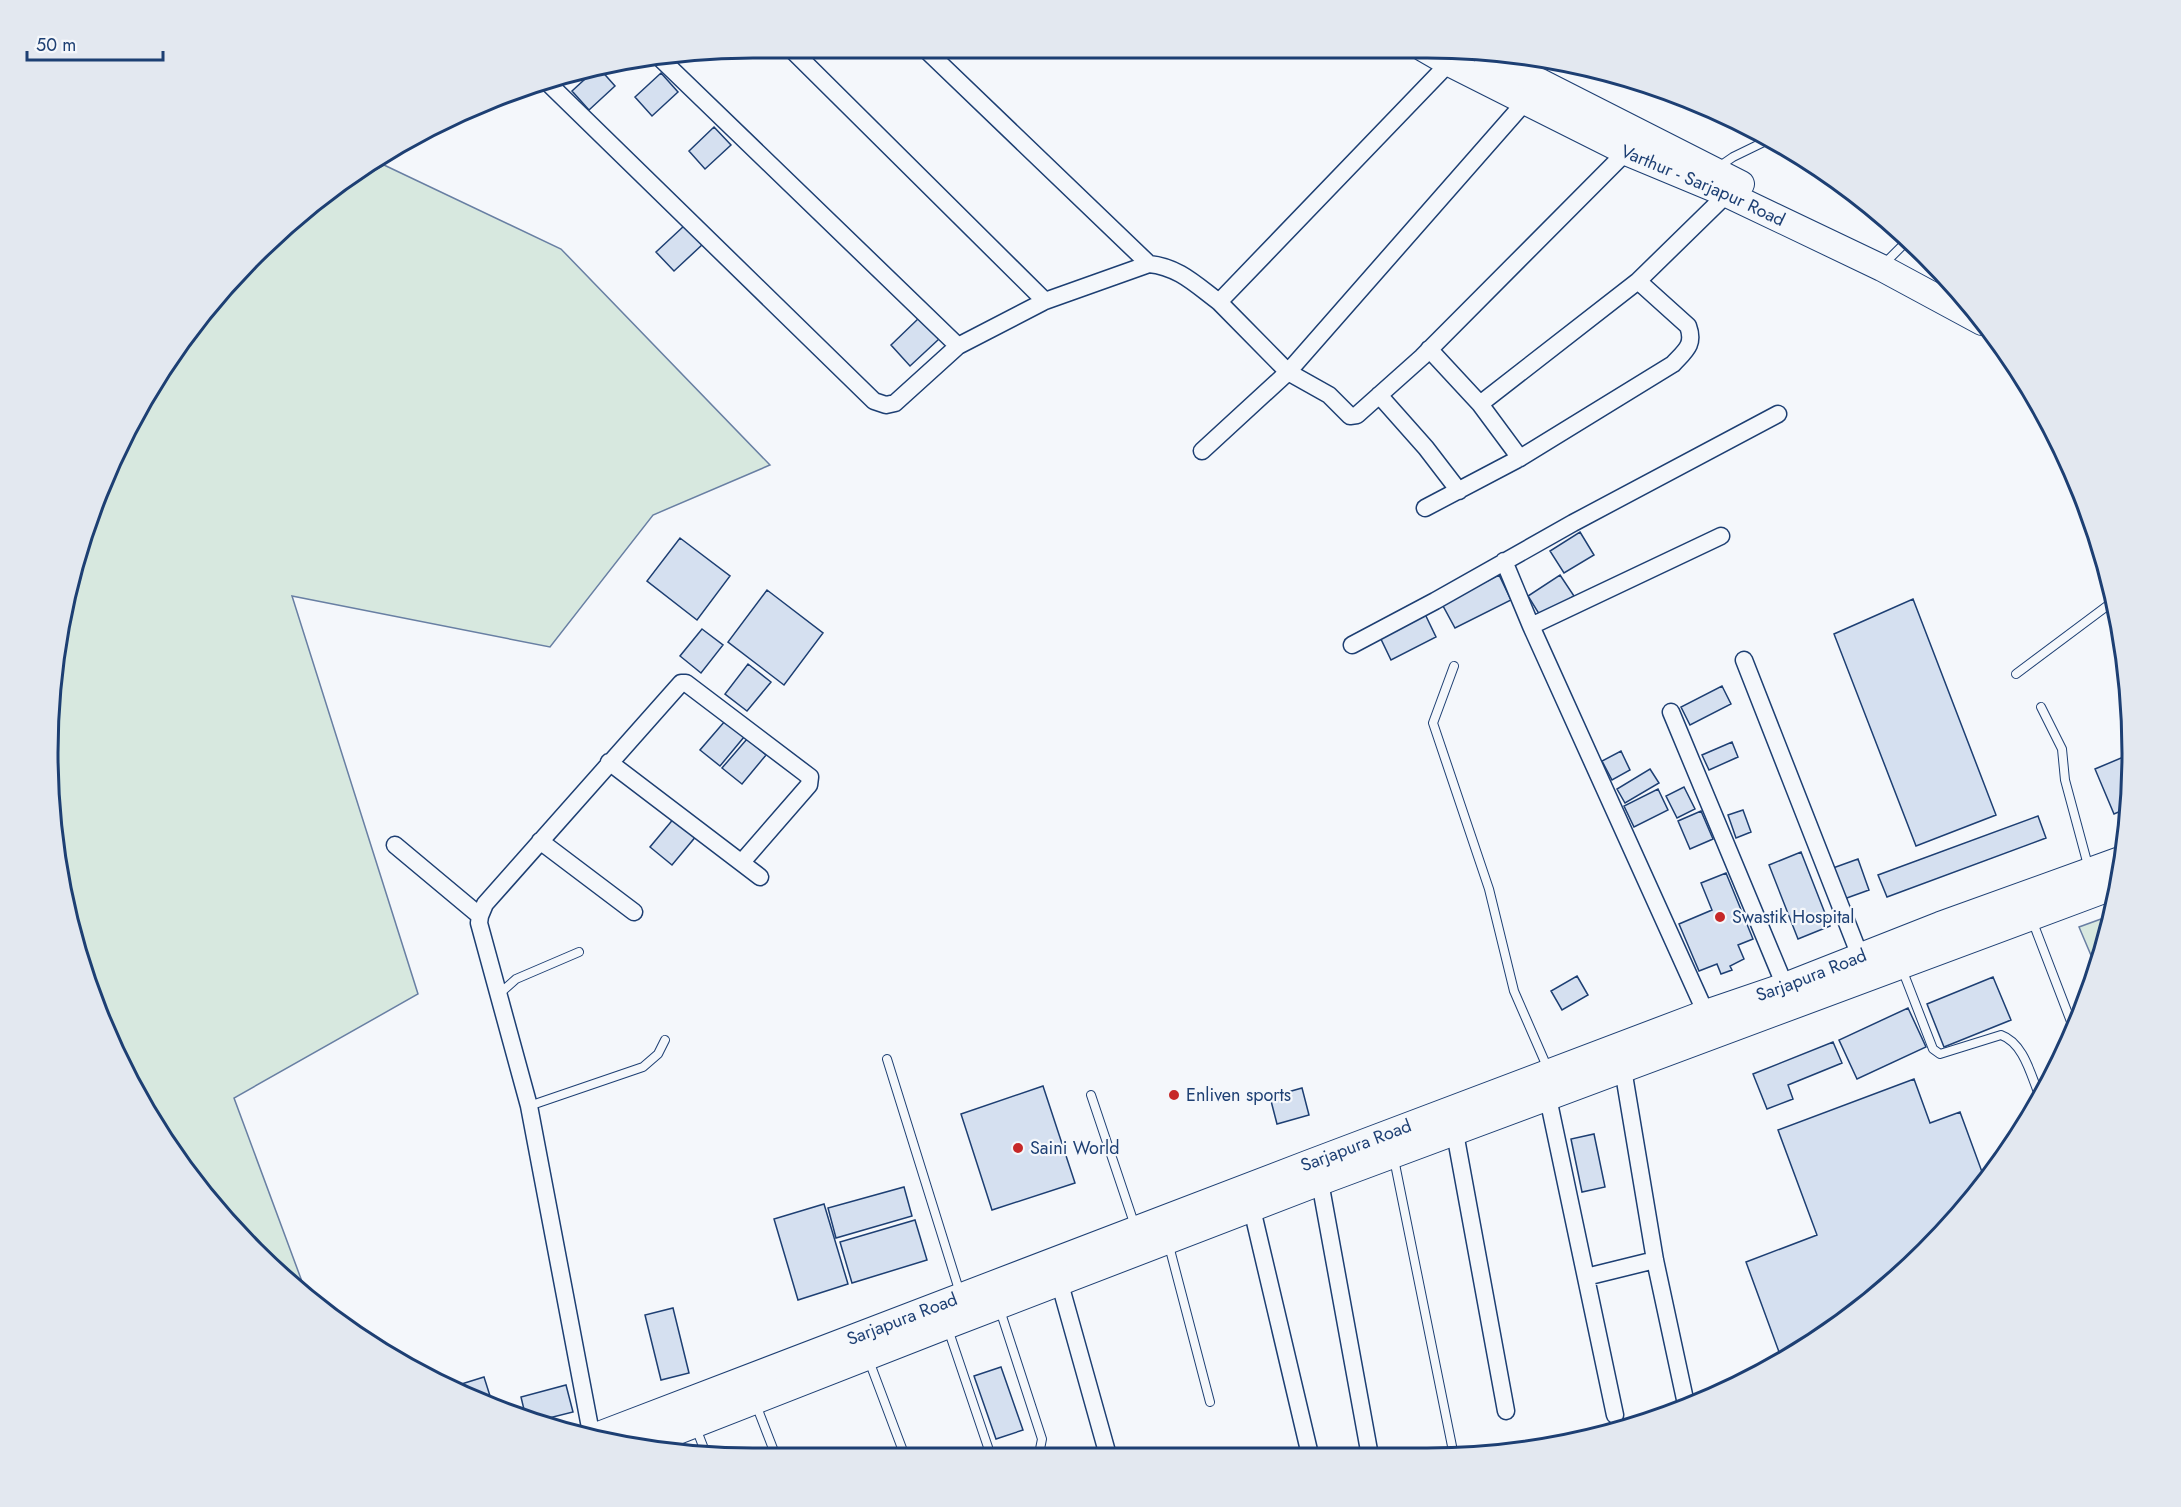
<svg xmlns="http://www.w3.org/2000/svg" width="2181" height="1507" font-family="Jost,sans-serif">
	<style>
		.green { fill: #d7e8df; stroke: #687fa3; stroke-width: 1.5 }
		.building { fill: #d5e0f0; stroke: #1d3f73; stroke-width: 1.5 }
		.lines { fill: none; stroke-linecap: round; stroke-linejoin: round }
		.lane-casing { stroke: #1d3f73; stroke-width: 10 }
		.street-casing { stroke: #1d3f73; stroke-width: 19 }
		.primary-casing { stroke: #1d3f73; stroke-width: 28 }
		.lane { stroke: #f4f7fb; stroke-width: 8 }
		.street { stroke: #f4f7fb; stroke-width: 16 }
		.primary { stroke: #f4f7fb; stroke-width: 26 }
		.poi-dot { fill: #c62828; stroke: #f4f7fb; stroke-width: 2 }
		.labels { text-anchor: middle; stroke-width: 4.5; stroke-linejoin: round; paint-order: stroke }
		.street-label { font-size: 18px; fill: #1d3f73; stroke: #f4f7fb }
		.poi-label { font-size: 18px; fill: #1d3f73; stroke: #f4f7fb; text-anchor: start }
		.rim { fill: none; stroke: #1d3f73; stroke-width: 3 }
	</style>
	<rect width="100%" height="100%" fill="#f4f7fb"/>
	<!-- green -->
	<path class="green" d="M384,165L561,249L770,465L653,515L550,647L292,596L418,994L234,1098L307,1295L254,1252L167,1146L121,1066L61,891L48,754L54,662L102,483L167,362L223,289L328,196Z
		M2112,915L2096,967L2079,927Z"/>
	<!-- building -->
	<path class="building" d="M599,68L615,86L589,110L572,91L596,69Z
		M661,73L678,92L652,116L635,97Z
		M714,127L731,145L705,169L689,151Z
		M685,225L703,244L674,271L656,252Z
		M920,317L939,339L910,366L891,345Z
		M1580,532L1594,555L1564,573L1550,551Z
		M680,538L730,576L697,620L647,581Z
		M1499,575L1511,600L1455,628L1442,604Z
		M1560,575L1574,596L1541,617L1528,596Z
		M767,590L823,633L784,685L728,642Z
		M1913,599L1996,815L1916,846L1834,634Z
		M1424,612L1436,637L1391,660L1379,635Z
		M702,629L723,645L701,673L680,656Z
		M748,664L771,682L747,711L725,694Z
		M1722,686L1731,704L1690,725L1681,707Z
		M725,721L744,737L720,766L700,750Z
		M747,739L766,755L742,784L722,768Z
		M1732,742L1738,757L1709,770L1702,755Z
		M1621,751L1630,770L1612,780L1602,761Z
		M2133,753L2128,808L2114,814L2095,769Z
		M1650,769L1659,783L1625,803L1617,789Z
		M1684,787L1695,809L1677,818L1666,796Z
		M1658,789L1668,810L1634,827L1624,806Z
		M1743,810L1751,832L1736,838L1728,815Z
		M1701,811L1713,839L1690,849L1678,821Z
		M2038,816L2046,838L1887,897L1878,875Z
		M675,817L697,835L672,865L650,847Z
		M1801,852L1830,926L1798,939L1769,865Z
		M1858,859L1869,890L1844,899L1833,868Z
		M1726,873L1753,939L1738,945L1744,959L1730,966L1732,970L1721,974L1717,964L1699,971L1679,924L1712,910L1701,883Z
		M1577,976L1588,995L1562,1010L1551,991Z
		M1993,977L2011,1020L1944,1047L1927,1004Z
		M1908,1008L1926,1047L1857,1079L1839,1040Z
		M1833,1042L1842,1063L1788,1085L1793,1099L1767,1109L1753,1074Z
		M1914,1079L1930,1123L1960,1112L1985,1180L1926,1253L1857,1313L1782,1360L1746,1262L1817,1235L1778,1130Z
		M1043,1086L1075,1183L992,1210L961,1114Z
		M1302,1088L1309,1115L1277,1124L1270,1097Z
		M1594,1134L1605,1187L1582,1192L1571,1139Z
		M904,1187L912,1216L836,1238L828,1208Z
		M824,1204L848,1284L798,1300L774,1219Z
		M915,1220L927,1260L852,1283L840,1242Z
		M673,1308L689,1373L661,1380L645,1315Z
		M1001,1367L1023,1430L996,1439L974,1376Z
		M484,1377L491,1399L478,1403L456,1391L455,1386Z
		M566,1385L573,1412L537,1421L526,1418L521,1397Z"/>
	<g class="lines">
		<!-- lane casing -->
		<g class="lane-casing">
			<path id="lane" d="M1717,168L1733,157L1770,139
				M1884,264L1909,239
				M1454,666L1433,723L1489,889L1514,991L1548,1069
				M2016,674L2115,600
				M2041,707L2062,749L2065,780L2089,869
				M2032,920L2075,1032
				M1902,969L1933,1049L1940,1054L2001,1035C2024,1043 2031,1076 2040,1097
				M499,994L516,979L579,952
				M887,1059L960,1293
				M1091,1095L1135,1226
				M529,1106L643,1067L658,1054L665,1040
				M1394,1159L1454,1456
				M1168,1242L1210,1402
				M999,1307L1042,1439L1040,1449L1032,1459
				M948,1329L992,1459
				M868,1358L906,1459
				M755,1402L777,1459
				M696,1428L706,1454"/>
		</g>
		<!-- street casing -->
		<g class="street-casing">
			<path id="street" d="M790,48L1045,301
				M924,48L1149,264
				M662,60L958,346
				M1449,63L1219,302L1288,372L1329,395L1350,416L1357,415L1422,357L1626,152
				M546,81L874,401L886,405L895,403L958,346L1045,301L1149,264C1179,267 1196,285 1219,302
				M1429,349L1480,404
				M1379,395L1426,448L1459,491
				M1202,451L1288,372L1525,102
				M1520,458L1480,404L1638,281
				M1425,508L1520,458L1673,364C1685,351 1695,345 1688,326L1638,281L1727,194
				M1504,561L1531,626L1709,1020
				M1531,626L1721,536
				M1352,645L1435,601L1573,523L1778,414
				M1744,660L1860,956
				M1671,712L1785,986
				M609,762L760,877
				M540,841L634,912
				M395,845L480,916
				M1623,1069L1655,1260L1686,1404
				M1548,1098L1615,1415
				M1455,1133L1506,1411
				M1320,1182L1370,1456
				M1252,1209L1311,1459
				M1586,1277L1655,1260
				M1060,1284L1109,1459
				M592,1438L529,1106L479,923L480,916L485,904L681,683H686L810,777L809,785L742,862"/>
		</g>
		<!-- primary casing -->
		<g class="primary-casing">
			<g id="primary">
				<path id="s1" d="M1423,48L1449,63L1626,152L1727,194L1882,268L1982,322"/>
				<path d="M1485,54L1741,184"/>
				<path id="s2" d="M591,1438L1307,1164L1706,1013L1785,986L1940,925L2123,859"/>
				<path d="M637,1447L946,1326L1320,1182L2120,884"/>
			</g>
		</g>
		<!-- lane -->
		<use href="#lane" class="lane"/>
		<!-- street -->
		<use href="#street" class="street"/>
		<!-- primary -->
		<use href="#primary" class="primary"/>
	</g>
	<!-- markers -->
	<g class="poi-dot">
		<circle cx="1720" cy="917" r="6"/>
		<circle cx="1174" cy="1095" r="6"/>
		<circle cx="1018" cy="1148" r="6"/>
	</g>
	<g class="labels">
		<!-- street labels -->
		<g class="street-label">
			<text dy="6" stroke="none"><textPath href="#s1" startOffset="312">Varthur - Sarjapur Road</textPath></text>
			<text dy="6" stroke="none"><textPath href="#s2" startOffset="1305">Sarjapura Road</textPath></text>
			<text dy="6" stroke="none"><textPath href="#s2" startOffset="819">Sarjapura Road</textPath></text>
			<text dy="6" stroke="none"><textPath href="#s2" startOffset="333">Sarjapura Road</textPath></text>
		</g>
		<!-- poi labels -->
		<g class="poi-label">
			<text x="1732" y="923">Swastik Hospital</text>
			<text x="1186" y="1101">Enliven sports</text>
			<text x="1030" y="1154">Saini World</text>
		</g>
	</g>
	<!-- crop -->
	<path d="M0 0H2181V1507H0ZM753 58H1427A695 695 0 0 1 2122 753V753A695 695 0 0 1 1427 1448H753A695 695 0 0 1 58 753V753A695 695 0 0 1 753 58Z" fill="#e3e8f0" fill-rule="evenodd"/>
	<path class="rim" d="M753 58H1427A695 695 0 0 1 2122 753V753A695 695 0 0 1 1427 1448H753A695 695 0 0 1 58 753V753A695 695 0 0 1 753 58Z"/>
	<!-- scale -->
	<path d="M27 51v9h136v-9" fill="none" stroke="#1d3f73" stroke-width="3"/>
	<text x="36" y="51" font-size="18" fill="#1d3f73" stroke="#f4f7fb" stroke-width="4.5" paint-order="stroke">50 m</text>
</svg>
